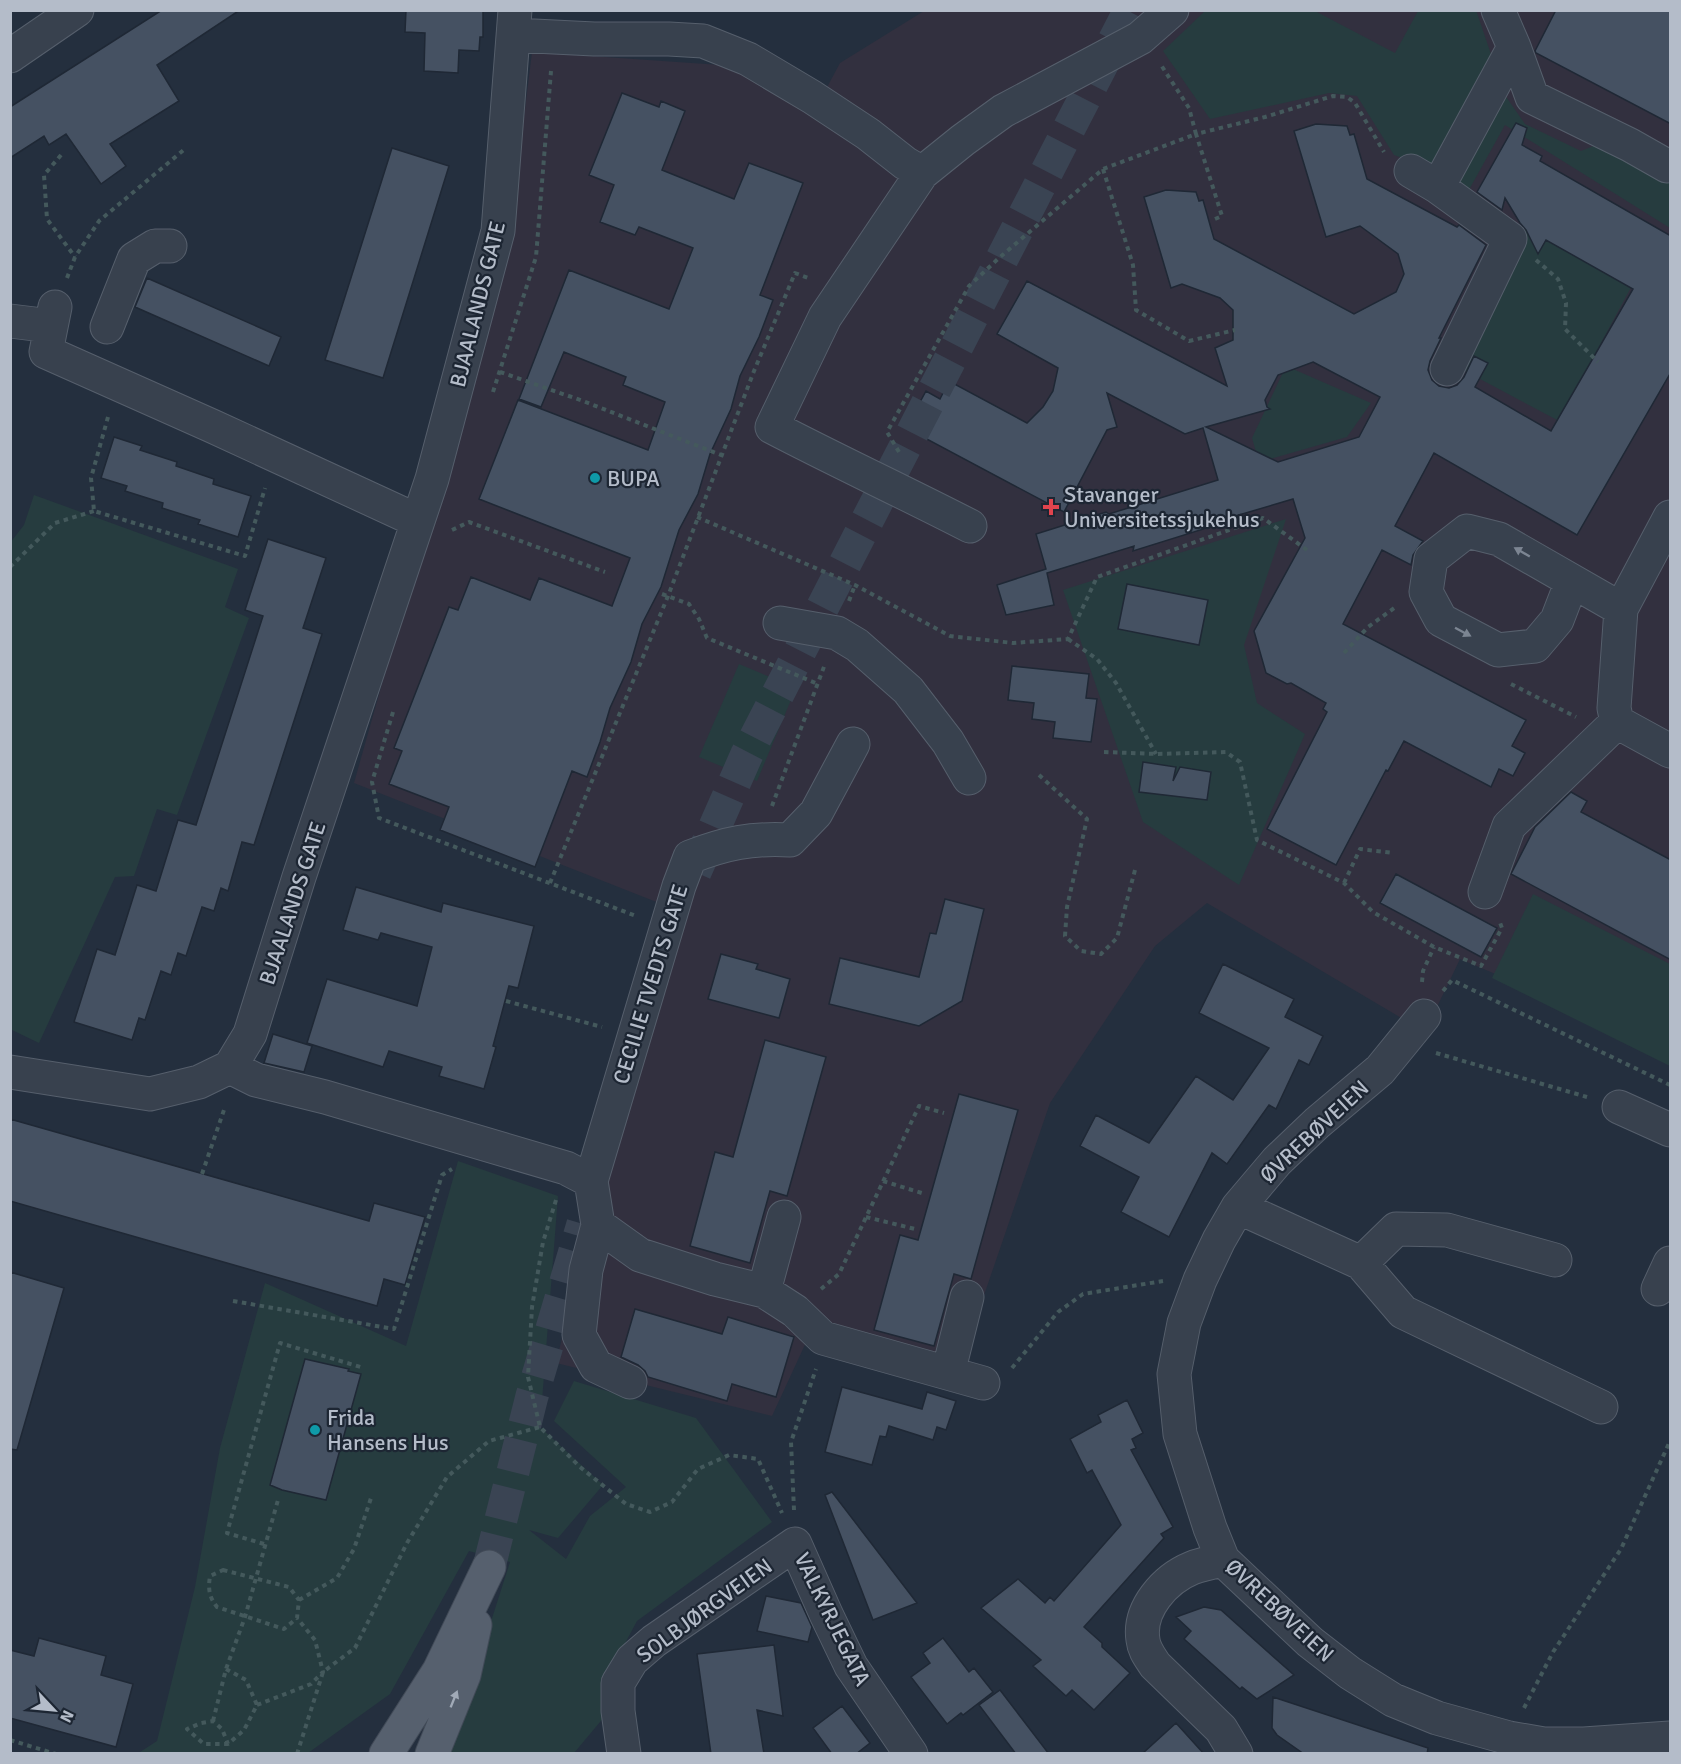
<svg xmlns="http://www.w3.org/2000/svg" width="1681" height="1764" font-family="Signika,sans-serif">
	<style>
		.medical { fill: #32303f }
		.green { fill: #263c3f }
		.building { fill: #455162; stroke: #1f2835; stroke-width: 1.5; fill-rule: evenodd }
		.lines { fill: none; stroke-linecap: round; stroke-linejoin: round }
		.major-tunnel { stroke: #3a4453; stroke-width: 33; stroke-dasharray: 33 16; stroke-linecap: butt }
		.minor-casing { stroke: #565f6c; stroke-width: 35 }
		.major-casing { stroke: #414a57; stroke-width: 35 }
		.path { stroke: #44595c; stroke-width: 4; stroke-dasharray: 4.5 4.5; stroke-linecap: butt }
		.minor { stroke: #38414e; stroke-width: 33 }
		.major { stroke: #56606e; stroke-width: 33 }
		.oneway { fill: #7c8592 }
		.oneway2 { fill: #a1aab7 }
		.culture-dot { fill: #0f9aa8; stroke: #1d2633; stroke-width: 2 }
		.health-dot { fill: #e0444e; stroke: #1d2633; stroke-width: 2 }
		.labels { text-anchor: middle; stroke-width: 4.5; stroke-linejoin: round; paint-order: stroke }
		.street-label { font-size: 22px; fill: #b4bcc9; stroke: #1d2633 }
		.poi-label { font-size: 22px; fill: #b4bcc9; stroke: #1d2633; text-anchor: start }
	</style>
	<rect width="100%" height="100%" fill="#242f3e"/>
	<!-- medical -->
	<path class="medical" d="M924,11H1670V1048L1460,959L1425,1032L1207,903L1155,946L1050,1103L959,1368L809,1336L772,1416L556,1363L635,1036L664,905L354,783L510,231L532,52L735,66L825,91L840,63Z"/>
	<!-- green -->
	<path class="green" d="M1476,10L1495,66L1440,172L1394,155L1357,96L1329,93L1210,119L1163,51L1205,11H1315L1395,53L1418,11Z
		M1502,91L1525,124L1581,151L1601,143L1670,181V228L1505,125L1465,197L1452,189Z
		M1530,220L1635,280L1559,421L1450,363Z
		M1286,366L1371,403L1347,437L1259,462L1252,438Z
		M34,495L238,569L225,607L249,618L177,815L157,809L134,876L115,877L39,1043L10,1029V543L24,525Z
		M1286,519L1244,645L1257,703L1305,734L1239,885L1143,822L1063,590Z
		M739,664L796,688L757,781L699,757Z
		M1533,894L1670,964V1066L1492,978Z
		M458,1161L558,1196L540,1427L603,1485L558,1538L529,1530L566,1559L590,1516L626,1487L554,1421L574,1381L696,1418L772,1522L637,1621L601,1688L605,1716L574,1753H449L510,1562L469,1551L390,1694L308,1753L137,1754L157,1741L195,1587L220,1448L265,1283L406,1346Z"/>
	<!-- building -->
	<path class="building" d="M162,10H240L157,65L179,101L110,144L126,166L101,184L66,134L49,145L44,136L10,158V107Z
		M406,10H483V37H480L479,51L459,50L458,73L424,71L425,33L405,32Z
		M1556,10H1671V124L1536,53L1535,51Z
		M622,93L659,107L661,101L685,111L662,170L734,199L749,163L803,183L760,295L773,300L759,337L740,376L731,409L710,454L698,494L679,530L661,587L642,624L631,662L610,708L600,742L587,777L572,771L535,867L440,830L449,807L389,784L402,751L394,748L449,607L458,610L471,577L530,600L539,578L612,606L630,558L479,499L518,400L648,450L665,402L623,385L626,377L564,352L541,407L519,399L569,270L669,309L693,248L639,227L635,235L600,222L614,185L589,175Z
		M1516,123L1527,128L1522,145L1542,156L1540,161L1671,236V372L1577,535L1434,453L1395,526L1423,541L1413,555L1411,565L1382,550L1343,624L1526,720L1512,746L1525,753L1513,776L1499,769L1491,787L1404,741L1388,771L1386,770L1336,865L1267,829L1327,712L1323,709L1326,703L1291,683L1287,684L1266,673L1254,631L1305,538L1293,499L1212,523L1210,527L1133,551L1134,546L1047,573L1054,605L1006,615L997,585L1046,569L1036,534L1106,512L1109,514L1218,480L1203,428L1185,434L1107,393L1117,427L1107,430L1064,512L906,428L926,391L940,399L949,381L1027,423L1043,407L1053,391L1058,368L997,334L1027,281L1227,386L1215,348L1233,340V310L1220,298L1182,284L1171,288L1144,197L1166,190L1196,192L1199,201L1203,200L1214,239L1354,314L1396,292L1404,274L1398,254L1360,226L1326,237L1294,131L1316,124L1347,126L1350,135L1354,134L1367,179L1457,227L1459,225L1486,245L1439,338H1441L1430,361L1428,370L1432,380L1439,386L1449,388L1457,385L1464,377L1474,356L1488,363L1475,387L1551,431L1633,289L1546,240L1538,254L1526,230L1520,223L1505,198L1502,210L1477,192ZM1313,362L1380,397L1359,437L1278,462L1206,427L1270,409L1267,407L1265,400L1278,375Z
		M392,148L449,166L383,378L325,360Z
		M147,278L281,337L269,366L135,307Z
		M114,437L142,446L140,450L177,462L176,466L214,479L213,484L251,496L238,537L198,524L200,520L162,508L163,503L125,491L127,486L101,478Z
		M268,539L326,558L303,628L322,634L254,845L242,842L228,891L221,888L214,911L202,907L186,956L178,953L171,975L161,971L145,1020L139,1018L132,1040L74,1022L97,949L115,955L137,885L156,891L178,820L196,825L263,616L245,610Z
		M1127,584L1208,600L1199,645L1118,629Z
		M1012,666L1089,674L1086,698L1097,699L1091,742L1053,738L1055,722L1032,719L1034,703L1008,700Z
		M1143,762L1176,767L1173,781L1180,767L1211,772L1207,800L1139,792Z
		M1571,792L1587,801L1581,812L1671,860V960L1511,874L1535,827Z
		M1396,874L1497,928L1481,957L1380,903Z
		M356,887L441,912L443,903L534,926L518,988L509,986L493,1046L496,1047L484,1089L439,1076L442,1067L389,1051L383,1067L307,1043L327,979L417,1006L432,947L381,933L378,940L343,930Z
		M945,899L984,909L962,1001L919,1026L829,1004L840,958L919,977L930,933L936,934Z
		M721,954L758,964L756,969L790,979L779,1018L708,999Z
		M1223,964L1294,999L1285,1017L1323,1036L1309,1065L1299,1060L1276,1109L1269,1105L1227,1164L1212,1153L1169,1237L1121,1212L1139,1177L1080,1146L1096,1115L1149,1143L1196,1076L1233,1100L1269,1048L1199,1013Z
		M273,1034L312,1046L304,1072L264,1063Z
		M765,1040L826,1057L787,1196L770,1191L750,1263L690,1246L715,1152L733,1157Z
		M959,1094L1018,1110L971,1279L954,1274L934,1346L874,1330L900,1235L918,1240Z
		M10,1119L369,1221L374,1203L425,1217L405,1285L384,1279L377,1306L10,1201Z
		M10,1272L64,1288L17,1450L10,1449Z
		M635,1309L722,1334L728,1317L794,1337L776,1397L732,1384L727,1401L648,1377L645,1371L638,1365L621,1357Z
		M305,1359L349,1369L348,1371L361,1374L326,1500L282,1490L270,1485Z
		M842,1387L922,1409L927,1392L956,1401L946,1430L937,1427L933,1440L889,1426L886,1437L880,1436L872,1465L825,1452Z
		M1127,1400L1143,1433L1132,1439L1136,1448L1131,1450L1173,1527L1161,1534L1164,1538L1084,1627L1102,1643V1647L1130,1673L1094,1710L1072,1690L1066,1696L1033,1666L1041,1660L981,1608L1018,1579L1045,1603L1050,1597L1054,1601L1121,1525L1092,1470L1087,1473L1070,1439L1101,1422L1098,1415Z
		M832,1492L917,1603L873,1620L825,1495Z
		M766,1596L801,1603L812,1627L808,1642L757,1631Z
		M1204,1607L1221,1610L1294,1675L1257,1699L1242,1687L1240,1689L1184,1639L1191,1631L1176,1617Z
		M39,1638L106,1656L101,1675L133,1684L116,1747L10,1718V1650L34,1656Z
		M943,1638L969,1672L974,1668L993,1692L963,1715L961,1713L947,1724L911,1677L930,1663L923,1653Z
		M774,1645L783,1716L757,1710L764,1754H711L697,1654Z
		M1000,1690L1049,1754H1016L979,1705Z
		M1273,1697L1428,1748L1427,1754H1304L1277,1735L1272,1728Z
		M842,1706L870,1743L856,1754H832L813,1728Z
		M1176,1723L1204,1754H1142Z"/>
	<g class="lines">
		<!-- major-tunnel -->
		<path class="major-tunnel" d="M695,872L747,754L1130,10
			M489,1567L532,1396L583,1224"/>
		<!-- minor casing -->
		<g class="minor-casing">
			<path id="minor" d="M514,35L594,39H669L703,41L748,59L812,97L868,134L905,163L922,173
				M1514,47L1532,97L1630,145L1667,166
				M10,56L77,10
				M1411,171L1438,187L1510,239L1447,369
				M1438,187L1514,47L1498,10
				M55,307L46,352L212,426L418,521
				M10,321L51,326
				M107,327L134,259L155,246H170
				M970,526C904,492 837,461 772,427L825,317L922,173L963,140L1003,111L1140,38L1172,10
				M1572,581L1557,620L1535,646L1498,650L1441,620L1426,592L1431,559L1467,531L1499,539L1621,609L1614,708L1617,722L1670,751
				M1621,609L1670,517
				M780,623L837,633L857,645L908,690L948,742L969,778
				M1485,892L1509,826L1617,722
				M1424,1016L1380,1070L1317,1123L1277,1161L1238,1207L1219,1240L1200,1280L1184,1323L1174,1374L1180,1434L1210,1528L1223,1560L1310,1642L1350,1673L1393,1700L1437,1718L1509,1738L1544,1744H1584L1670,1738
				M230,1067L256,1080L325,1097L566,1168L591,1181L598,1225L586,1270L579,1335L596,1366L630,1382
				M10,1072L150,1094L199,1082L230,1067L250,1034L299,877L432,479L498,231L515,10
				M1619,1107L1670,1130
				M591,1181L679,886L690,857C726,843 751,838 790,840L816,813L853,744
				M1238,1207L1361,1263L1403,1312L1601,1407
				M598,1225L640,1255L715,1279L764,1291L795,1311L823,1338L983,1383
				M1361,1263L1396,1229L1447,1230L1555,1260
				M1658,1289L1670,1263
				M764,1291L784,1217
				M948,1373L967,1297
				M1223,1560C1213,1562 1202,1564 1192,1568C1165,1579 1138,1609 1143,1640C1144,1650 1150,1657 1155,1665L1221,1729L1236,1754
				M624,1754L618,1711V1683L632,1660L654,1641L795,1544L826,1614L851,1666L911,1754"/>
		</g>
		<!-- major casing -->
		<g class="major-casing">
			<path id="major" d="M386,1754L439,1671L489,1567
				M432,1754L464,1675L475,1625"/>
		</g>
		<!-- path -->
		<path class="path" d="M61,155L44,175L47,219L75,257
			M1103,169L1133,265L1136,310L1189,341L1235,330
			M1215,219L1222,216L1196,134L1265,117L1333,96L1347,97L1355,103L1384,152
			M1536,260L1558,279L1566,303L1565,329L1598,362
			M67,278L75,257L99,221L186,148
			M500,372L583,401L721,455
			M493,392L536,257L551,71
			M108,417L91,478L94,511L245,556L265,488
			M899,452L887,432L969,286L999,258L1103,169L1196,134L1189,108L1161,65
			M697,517L855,585L950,636L1013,643L1068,639L1097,577L1263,518L1307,550
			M452,530L469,522L605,572
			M10,567L55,523L94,511
			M662,594L689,604L699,619L707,638L818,684
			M849,601L855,585
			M1068,639L1097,659L1116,683L1156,754
			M1344,653L1368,627L1397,606
			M1511,684L1576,717
			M393,712L372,782L379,818L636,916
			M1104,752L1157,754L1226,752L1240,762L1257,840L1344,883L1373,912L1434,947L1481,966L1502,928L1499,920
			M1039,775L1087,819L1067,907L1065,936L1081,951L1101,954L1117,938L1135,870
			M772,806L825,664
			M550,883L668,596L754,371L795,273L811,279
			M1344,883L1360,849L1394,853
			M1422,982L1423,971L1434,947
			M1443,991L1452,980L1670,1085
			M506,1001L602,1027
			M1436,1053L1587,1097
			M202,1174L225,1107
			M883,1181L925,1194
			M556,1200L543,1242L532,1307L528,1377L540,1427L580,1467L626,1504L650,1512L672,1502L698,1469L729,1455L758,1459L782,1513
			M866,1217L915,1229
			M821,1289L839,1274L919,1106L944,1113
			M233,1301L394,1329L442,1175L452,1169
			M1012,1368L1058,1312L1083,1294L1163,1281
			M794,1510L791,1442L816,1369
			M264,1544L227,1533L280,1343L364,1368
			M223,1570L289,1587L299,1600L297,1618L284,1629L217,1607C209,1597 208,1589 210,1576Z
			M299,1600L337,1578L354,1549L372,1495
			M226,1669L246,1680L257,1705L244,1730L228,1744H204L187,1729L201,1723L213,1721L222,1729L228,1744
			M257,1705L311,1684L323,1672L315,1640L297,1618
			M1524,1708L1553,1652L1621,1549L1670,1441
			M213,1721L226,1669L245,1617L278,1500
			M10,1740L56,1754
			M297,1754L323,1672L355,1648L407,1543L447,1477L489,1441L540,1427"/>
		<!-- minor -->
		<use href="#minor" class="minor"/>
		<!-- major -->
		<use href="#major" class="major"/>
	</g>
	<!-- one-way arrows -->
	<defs><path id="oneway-solid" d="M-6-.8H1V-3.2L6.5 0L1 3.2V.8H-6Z" transform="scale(1.5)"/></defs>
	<g class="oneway">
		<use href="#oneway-solid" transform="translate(1522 552) rotate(-150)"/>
		<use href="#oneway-solid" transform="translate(1463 632) rotate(28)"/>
	</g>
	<use class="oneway2" href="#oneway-solid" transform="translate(454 1699) rotate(-68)"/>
	<!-- markers -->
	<g class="culture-dot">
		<circle cx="595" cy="478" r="6"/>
		<circle cx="315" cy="1430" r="6"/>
	</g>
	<path class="health-dot" d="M1048 498h6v6h6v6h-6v6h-6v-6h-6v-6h6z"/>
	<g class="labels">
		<!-- street labels -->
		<g class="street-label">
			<text transform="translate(477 304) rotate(-76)" y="8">BJAALANDS GATE</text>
			<text transform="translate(292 903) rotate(-72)" y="8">BJAALANDS GATE</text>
			<text transform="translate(650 984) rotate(-73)" y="8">CECILIE TVEDTS GATE</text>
			<text transform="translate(1314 1131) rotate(-43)" y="8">ØVREBØVEIEN</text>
			<text transform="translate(704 1610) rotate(-36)" y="8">SOLBJØRGVEIEN</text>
			<text transform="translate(1280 1610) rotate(43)" y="8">ØVREBØVEIEN</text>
			<text transform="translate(833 1619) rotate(64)" y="8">VALKYRJEGATA</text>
		</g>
		<!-- poi labels -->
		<g class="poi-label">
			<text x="607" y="486">BUPA</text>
			<text x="1064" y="502">Stavanger<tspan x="1064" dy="25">Universitetssjukehus</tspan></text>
			<text x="327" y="1425">Frida<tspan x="327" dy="25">Hansens Hus</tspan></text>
		</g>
	</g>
	<!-- border -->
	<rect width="1681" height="1764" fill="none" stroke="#b4bcc9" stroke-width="24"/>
	<!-- north arrow -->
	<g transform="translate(54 1710) rotate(116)" stroke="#1d2633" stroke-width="4.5" paint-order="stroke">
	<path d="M0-4.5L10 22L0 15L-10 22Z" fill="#b4bcc9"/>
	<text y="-9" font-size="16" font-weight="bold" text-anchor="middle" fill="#b4bcc9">N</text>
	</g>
</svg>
